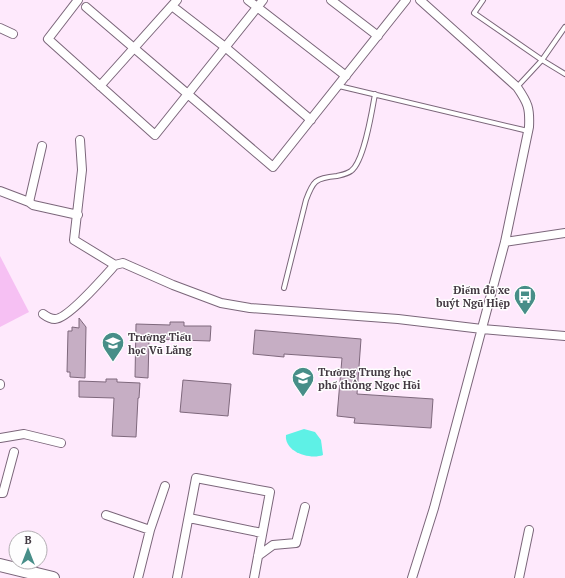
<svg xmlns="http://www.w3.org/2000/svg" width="565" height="578" font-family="'PT Serif',serif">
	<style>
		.green { fill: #f6c0f3 }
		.water { fill: #5ef1e6 }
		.building { fill: #c6aec4; stroke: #7e687c }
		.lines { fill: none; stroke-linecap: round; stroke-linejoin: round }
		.lane-casing { stroke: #7b667a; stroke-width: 6 }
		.street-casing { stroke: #7b667a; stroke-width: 10 }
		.secondary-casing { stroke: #7b667a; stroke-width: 14 }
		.lane { stroke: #fff; stroke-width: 4 }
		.street { stroke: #fff; stroke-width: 8 }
		.secondary { stroke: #fff; stroke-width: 12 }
		.labels { text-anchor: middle; stroke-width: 3; stroke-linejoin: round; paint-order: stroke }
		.poi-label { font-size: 11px; font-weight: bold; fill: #433942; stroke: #fefefe; text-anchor: start }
	</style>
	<rect width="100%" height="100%" fill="#fee9fc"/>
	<!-- green -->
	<path class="green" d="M0,256L29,312L0,327Z"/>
	<!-- water -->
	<path class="water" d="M304,429L315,432L321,440L323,455C310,460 284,452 286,435Z"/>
	<!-- building -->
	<path class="building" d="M79,318L86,327L85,378L70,377V372H67L68,331H72V327L79,328Z
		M170,322H184V326H211L210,341L149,339L148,378L135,377L136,324L170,325Z
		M255,330L361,339L357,394L433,399L431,428L354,423L355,418L337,416L342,358L284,354V357L253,354Z
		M106,379H117V382L140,383L139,398H138L136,437L112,436L114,398L79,397V381L106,382Z
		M183,380L231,384L228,416L180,412Z"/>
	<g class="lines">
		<!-- lane casing -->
		<g class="lane-casing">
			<path id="lane" d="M483,0L474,13L542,60L565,74
				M339,86L528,131
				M517,87L542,60L565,27
				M284,288L306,200C313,181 315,178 337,176C341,175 347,174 351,171C364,162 372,111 375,94"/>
		</g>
		<!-- street casing -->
		<g class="street-casing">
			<path id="street" d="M78,0L48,39L155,135L263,0
				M248,0L346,76
				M331,0L378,36
				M172,6L225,47L311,120
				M86,7L273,167L406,0
				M0,28L13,34
				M100,86L177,0
				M80,140L82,170L74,240L115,265
				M0,191L29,202L33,205L78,215
				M29,202L42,146
				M505,242L565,233
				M43,314C47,317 51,319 55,319C68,319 105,276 115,265L123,263L173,285L221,303L250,308L398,319L482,329L565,336
				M0,385V384
				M0,438L24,434L61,443
				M0,493H3L14,452
				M106,515L150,530L138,578
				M189,518L262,533
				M150,530L165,486
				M258,556L273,545L296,543L305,507
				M177,578L196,478L270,492L254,578
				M412,578L434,508L505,242L529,127C530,108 528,103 517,87L420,0
				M519,578L529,530"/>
		</g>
		<!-- secondary casing -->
		<g class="secondary-casing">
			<path id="secondary" d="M0,565L53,578"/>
		</g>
		<!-- lane -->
		<use href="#lane" class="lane"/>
		<!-- street -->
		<use href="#street" class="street"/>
		<!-- secondary -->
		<use href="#secondary" class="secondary"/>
	</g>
	<!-- icons -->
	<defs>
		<g id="bus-pin" transform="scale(1.15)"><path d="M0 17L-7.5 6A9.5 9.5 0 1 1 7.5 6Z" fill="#478e88" stroke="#fefefe"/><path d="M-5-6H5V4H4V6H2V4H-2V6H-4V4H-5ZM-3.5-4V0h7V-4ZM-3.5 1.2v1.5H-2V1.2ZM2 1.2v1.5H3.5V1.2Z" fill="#fff"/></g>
		<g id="school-pin" transform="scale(1.15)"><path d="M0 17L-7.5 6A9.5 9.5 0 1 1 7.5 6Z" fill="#478e88" stroke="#fefefe"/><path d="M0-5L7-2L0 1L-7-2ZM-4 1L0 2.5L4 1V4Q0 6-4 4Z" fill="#fff"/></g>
	</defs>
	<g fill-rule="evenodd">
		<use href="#bus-pin" x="525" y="296"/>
		<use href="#school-pin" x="113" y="343"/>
		<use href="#school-pin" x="303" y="378"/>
	</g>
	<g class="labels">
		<!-- poi labels -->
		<g class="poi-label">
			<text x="510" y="294" text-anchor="end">Điểm đỗ xe<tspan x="510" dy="13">buýt Ngũ Hiệp</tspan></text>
			<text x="128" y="341">Trường Tiểu<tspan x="128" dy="13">học Vũ Lăng</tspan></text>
			<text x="318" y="376">Trường Trung học<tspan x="318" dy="13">phổ thông Ngọc Hồi</tspan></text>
		</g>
	</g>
	<!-- north arrow -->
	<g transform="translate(28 550)"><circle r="19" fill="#fefefe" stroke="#b3afb3"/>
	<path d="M0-3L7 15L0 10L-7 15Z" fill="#478e88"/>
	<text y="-6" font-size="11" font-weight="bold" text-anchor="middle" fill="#433942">B</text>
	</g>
</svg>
